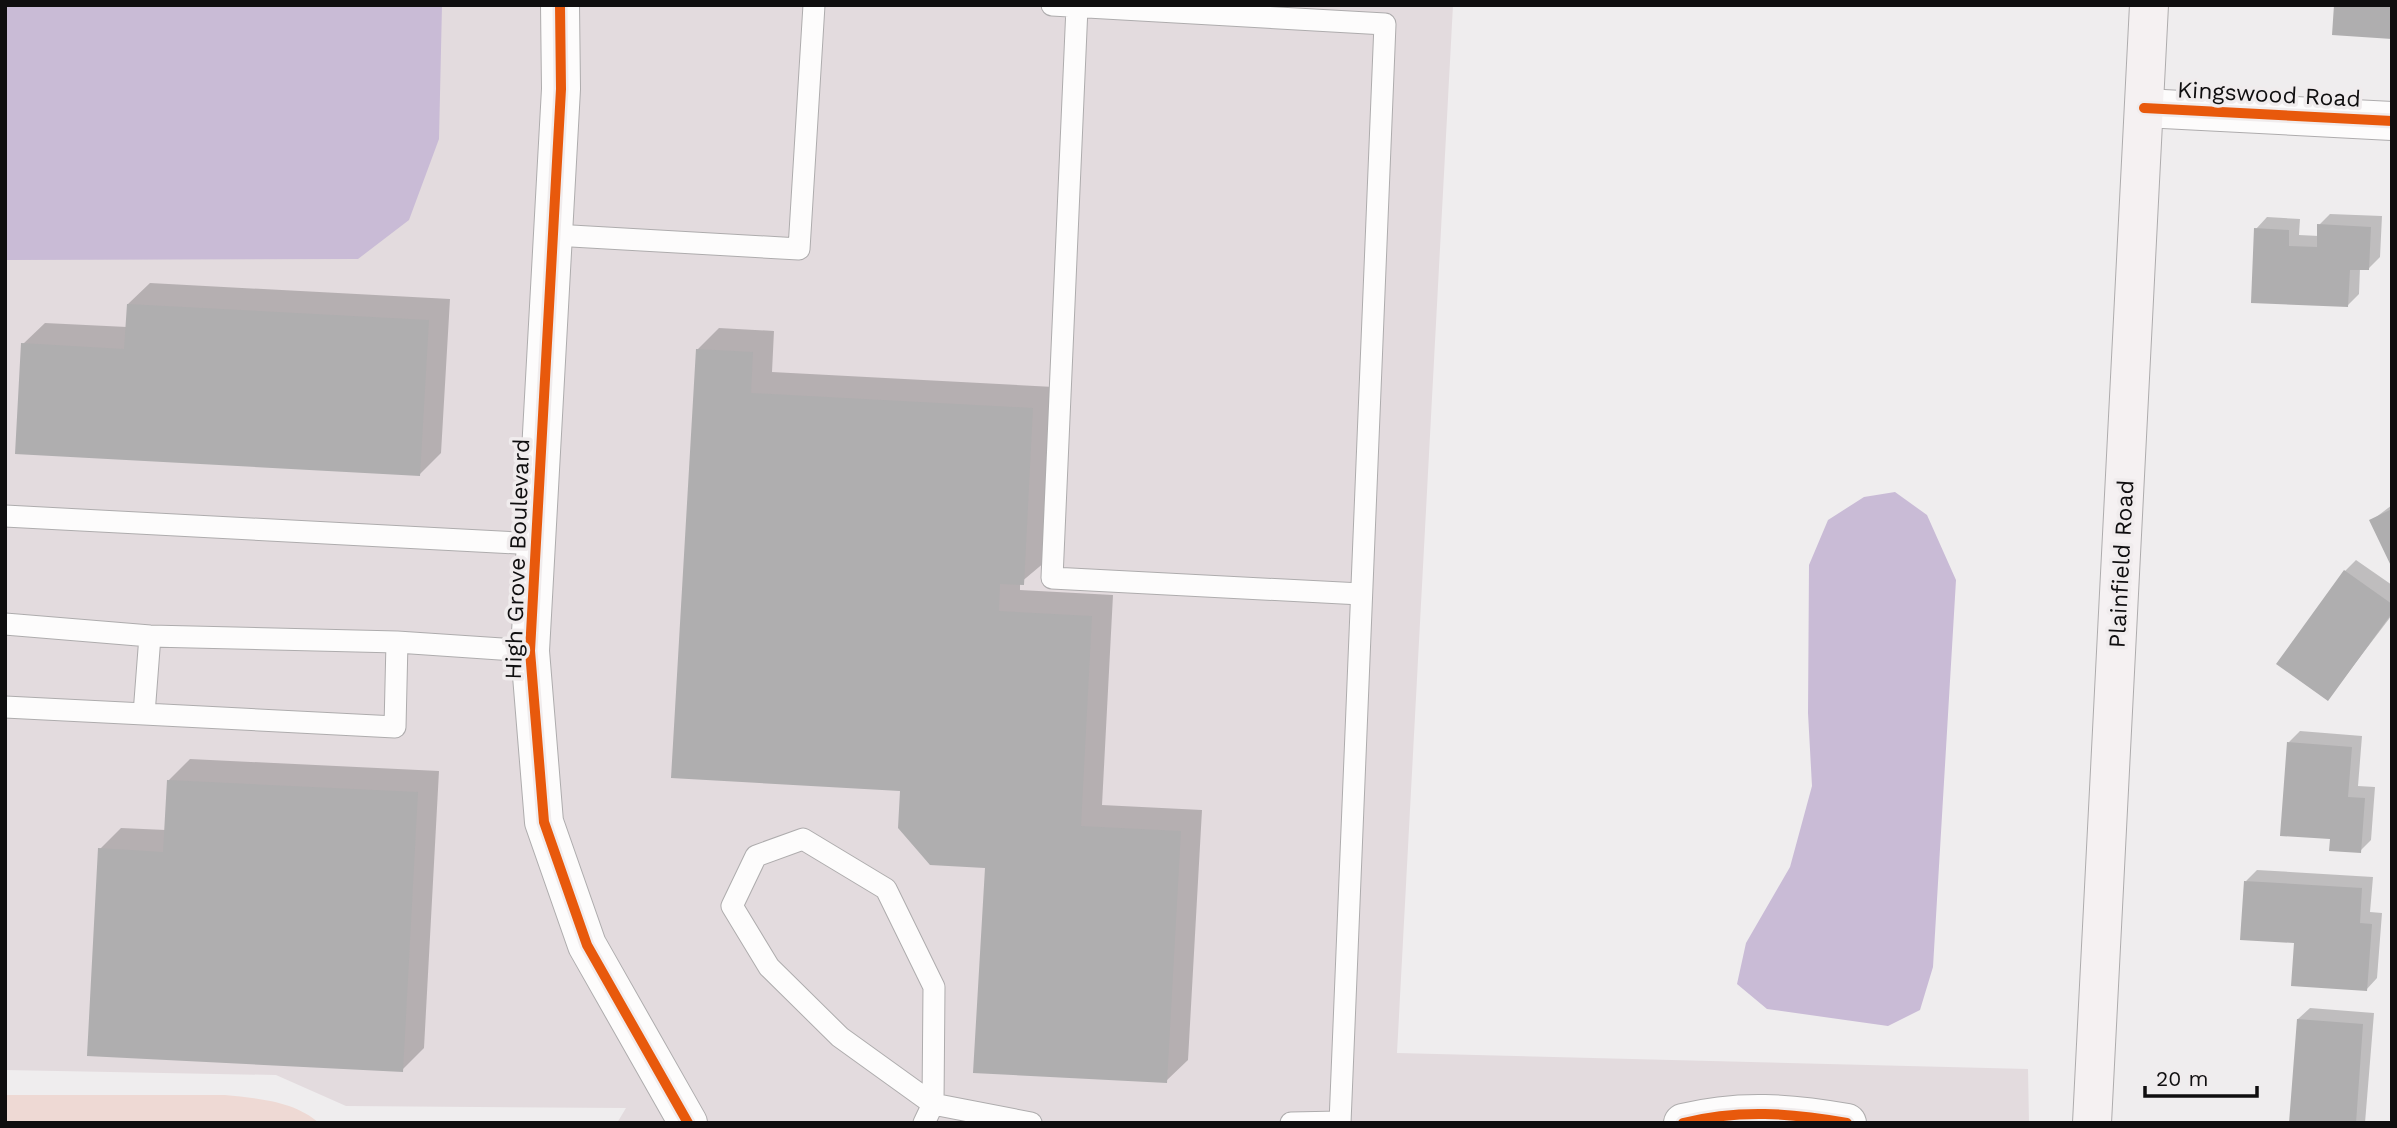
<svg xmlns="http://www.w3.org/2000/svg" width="2397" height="1128" font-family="'Work Sans',sans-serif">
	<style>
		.built { fill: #e3dbde }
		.green { fill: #eed9d4 }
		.water { fill: #c9bbd6 }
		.shadow { fill: #0003 }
		.building { fill: #afaeaf }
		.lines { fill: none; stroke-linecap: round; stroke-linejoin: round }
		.lane-casing { stroke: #aeacad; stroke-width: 23 }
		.street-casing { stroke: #aeacad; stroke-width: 40 }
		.secondary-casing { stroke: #aeacad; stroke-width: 40 }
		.lane { stroke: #fdfcfc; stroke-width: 21 }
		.street { stroke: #fdfcfc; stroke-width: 38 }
		.secondary { stroke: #f5f1f2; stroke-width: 38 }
		.cycleway-casing { stroke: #f0eced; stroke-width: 15 }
		.cycleway { stroke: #e8590c; stroke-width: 10 }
		.labels { text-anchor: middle; stroke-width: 7; stroke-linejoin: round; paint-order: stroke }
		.street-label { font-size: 23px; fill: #0f0e0f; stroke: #f0eced }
	</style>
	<rect width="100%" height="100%" fill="#efedee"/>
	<!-- built -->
	<path class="built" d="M5,5H1453L1397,1053L2028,1069L2029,1123H617L626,1108L346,1106L276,1075L5,1070Z"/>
	<!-- green -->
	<path class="green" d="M5,1095H225C256,1098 295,1101 319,1123H5Z"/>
	<!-- water -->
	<path class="water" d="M5,5H442L439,139L409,220L358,259L5,260Z
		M1895,492L1927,515L1956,580L1933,967L1920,1010L1888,1026L1767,1009L1737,984L1746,943L1790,867L1812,786L1808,713L1809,565L1828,520L1864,497Z"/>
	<!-- shadow -->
	<path class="shadow" d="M2330,214L2382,216L2380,257L2368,269L2360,268L2359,294L2348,305L2256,229L2267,217L2300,219L2299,235L2319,236V225Z
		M150,283L450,299L441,453L419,475L23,344L45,323L127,327L128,304Z
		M719,328L774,331L772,372L1054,387L1045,562L1020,583V590L1113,595L1102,805L1202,810L1188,1060L1166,1081L986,866L902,789L697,350Z
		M2392,505V564L2371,521Z
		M2356,560L2392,585V615L2328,699L2345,571Z
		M2300,731L2362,736L2358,786L2375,787L2371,840L2360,851L2332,838L2289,742Z
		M190,759L439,771L424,1048L402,1070L100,849L121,828L166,830L169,780Z
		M2257,870L2373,877L2370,912L2382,913L2377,978L2366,990L2296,941L2246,881Z
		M2310,1008L2374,1013L2365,1123H2290L2298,1019Z"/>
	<!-- building -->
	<path class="building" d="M2334,5H2392V39L2332,35Z
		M2317,224L2371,227L2369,270H2350L2348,307L2251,303L2254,228L2289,230V246L2317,247Z
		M127,304L429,320L420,476L15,454L21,343L124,349Z
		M696,349L753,352L751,393L1033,408L1024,585L1000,584L999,611L1092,616L1081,826L1181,831L1167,1083L973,1073L985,868L930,865L898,828L900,791L671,778Z
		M2392,509V568L2369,520Z
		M2344,570L2392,604V613L2328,701L2276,664Z
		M2287,742L2352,747L2348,797L2365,798L2361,853L2329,851L2330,839L2280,836Z
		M167,780L418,792L403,1072L87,1056L98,848L163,852Z
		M2244,881L2362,888L2360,923L2372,924L2367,991L2291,986L2294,943L2240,940Z
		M2297,1019L2363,1024L2356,1123H2289Z"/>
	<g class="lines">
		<!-- lane casing -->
		<g class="lane-casing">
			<path id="lane" d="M1052,5L1385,24L1340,1123
				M1077,7L1052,578L1361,594
				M554,235L799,249L814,5
				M5,516L536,544
				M5,624L150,636L397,642L530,651
				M5,707L144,714L150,636
				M144,714L395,727L397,642
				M924,1123L933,1104L840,1037L769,967L732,906L756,856L803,839L886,889L934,987L933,1104L1031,1123
				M1291,1123L1340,1122"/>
		</g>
		<!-- street casing -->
		<g class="street-casing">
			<path id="street" d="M560,5L561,89L530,651L544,822L587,945L688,1123
				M2144,108L2392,121
				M1683,1123C1739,1109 1791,1113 1847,1123"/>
		</g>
		<!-- secondary casing -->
		<g class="secondary-casing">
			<path id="secondary" d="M2092,1123L2149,5"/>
		</g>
		<!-- lane -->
		<use href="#lane" class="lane"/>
		<!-- street -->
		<use href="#street" class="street"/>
		<!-- secondary -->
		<use href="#secondary" class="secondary"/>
		<!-- cycleway casing -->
		<g class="cycleway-casing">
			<path id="cycleway" d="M560,5L561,89L530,651L544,822L587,945L688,1123
				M2144,108L2392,121
				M1683,1123C1739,1109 1791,1113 1847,1123"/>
		</g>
		<!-- cycleway -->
		<use href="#cycleway" class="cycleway"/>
	</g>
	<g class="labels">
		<!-- street labels -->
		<g class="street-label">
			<text transform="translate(2269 94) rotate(3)" y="8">Kingswood Road</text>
			<text transform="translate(517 559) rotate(-88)" y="8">High Grove Boulevard</text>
			<text transform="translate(2121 564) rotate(-87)" y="8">Plainfield Road</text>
		</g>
	</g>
	<!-- border -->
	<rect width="2397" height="1128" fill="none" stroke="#0f0e0f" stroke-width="14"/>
	<!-- scale -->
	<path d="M2145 1086v10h112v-10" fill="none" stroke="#0f0e0f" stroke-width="3.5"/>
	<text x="2156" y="1086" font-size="21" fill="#0f0e0f" stroke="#f0eced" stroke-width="5" paint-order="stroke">20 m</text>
</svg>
